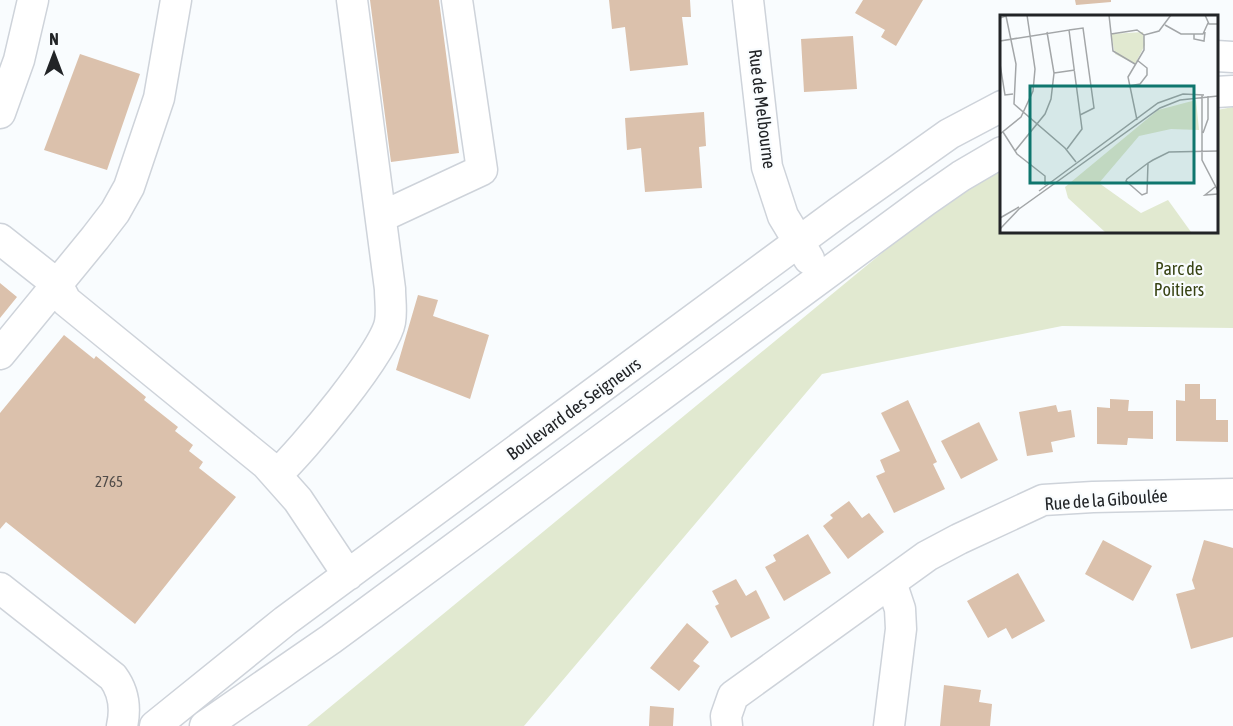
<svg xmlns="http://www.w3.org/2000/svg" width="1233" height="726" font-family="'Asap Condensed',sans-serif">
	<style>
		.green { fill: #e1e9d0 }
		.building { fill: #dbc1ac }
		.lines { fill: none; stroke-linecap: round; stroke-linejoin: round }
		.minor-casing { stroke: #ced3da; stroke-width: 33 }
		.minor { stroke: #fff; stroke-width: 30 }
		.labels { text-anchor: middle; stroke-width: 4.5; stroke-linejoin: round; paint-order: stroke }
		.number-label { font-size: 15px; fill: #504b48 }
		.street-label { font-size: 18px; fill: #222427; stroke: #f9fcfe }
		.park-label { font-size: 18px; fill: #394414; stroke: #f9fcfe }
		.inset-road { fill: none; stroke: #a3a6a8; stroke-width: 1.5 }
		.view { fill: #0f766e; fill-opacity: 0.15; stroke: #0f766e; stroke-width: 3 }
		.inset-edge { fill: none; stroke: #222427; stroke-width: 3 }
	</style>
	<rect width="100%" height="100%" fill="#f9fcfe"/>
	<!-- green -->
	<path class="green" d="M1233,107V328L1062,326L822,374L524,726H307L967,183L1002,168V231H1216L1217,110Z"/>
	<!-- building -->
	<path class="building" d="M370,0H439L459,153L391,162Z
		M609,0H690L691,17H682L688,65L630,71L625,27L612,29Z
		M863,0H923L896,46L881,37L885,30L855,13Z
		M1075,0H1111V2L1076,5Z
		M853,36L857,89L804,92L801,39Z
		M80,54L140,74L107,170L44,150Z
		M704,112L706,146L699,147L702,188L645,192L641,148L627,150L625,118Z
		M0,283L17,297L0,318Z
		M418,295L438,300L433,316L489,335L470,399L396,370Z
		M64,335L94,359L96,356L146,397L144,400L178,427L175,431L193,445L189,451L203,462L199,468L236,497L135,624L6,522L0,529V413Z
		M1185,384H1200V399H1216V420H1228V442L1176,441V400L1185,401Z
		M1110,399L1129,400L1128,411H1153V439L1128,438L1127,445L1097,444V407L1110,408Z
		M908,400L937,462L933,464L945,489L894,513L876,476L885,472L880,460L900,451L881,413Z
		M1056,405L1058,412L1071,410L1075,437L1051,442L1053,452L1027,456L1019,412Z
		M979,422L998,460L961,479L941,441Z
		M849,501L862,518L869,513L884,532L848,559L823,526L833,518L830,515Z
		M808,534L831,573L784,601L765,567L776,561L773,555Z
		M1103,540L1152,566L1133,601L1085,574Z
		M1204,540L1233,548V637L1191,649L1176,594L1195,589L1192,580Z
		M1018,573L1045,621L1012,639L1006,628L988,638L967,601Z
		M736,579L746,596L756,590L770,618L731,638L715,606L719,604L712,591Z
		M687,623L709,642L693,661L700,666L679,691L650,668Z
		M944,685L981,690L979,702L992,704L990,726H940Z
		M650,706L674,708L673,726H649Z"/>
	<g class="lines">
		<!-- minor casing -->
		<g class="minor-casing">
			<path id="minor" d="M748,0L767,167L783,216L809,259
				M1216,56L1233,57
				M1216,92L1233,91
				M0,113L19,60L33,0
				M381,217L482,170L457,0
				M0,239L57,284L66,301L266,464L298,500L348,575
				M0,354L95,238L115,212L129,187L159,98L176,0
				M277,474C302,451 385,352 390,322C392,311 390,300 390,289L352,0
				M0,588L113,677C124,692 126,708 122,726
				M155,726L285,621L839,212L949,134L1002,106
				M205,726L331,639L925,201L961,176L1002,152
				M727,726L726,716L733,696L927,556L959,539L1043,500L1093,497L1233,494
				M889,726L901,629L900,609L891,582"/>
		</g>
		<!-- minor -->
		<use href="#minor" class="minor"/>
	</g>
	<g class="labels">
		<!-- number labels -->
		<g class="number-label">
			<text x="109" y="487">2765</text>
		</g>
		<!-- street labels -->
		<g class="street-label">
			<text transform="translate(762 109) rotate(83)" y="6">Rue de Melbourne</text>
			<text transform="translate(574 409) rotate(-36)" y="6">Boulevard des Seigneurs</text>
			<text transform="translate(1106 500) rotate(-4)" y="6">Rue de la Giboulée</text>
		</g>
		<!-- park labels -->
		<g class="park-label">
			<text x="1179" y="275">Parc de<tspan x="1179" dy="21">Poitiers</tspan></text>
		</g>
	</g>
	<!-- overview -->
	<g transform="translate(1000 15)">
		<rect width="218" height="218" fill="#f9fcfe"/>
		<path d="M143,17L145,30L135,49L115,39L111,19ZM196,85L199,115L171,114L139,121L99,168L141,198L168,185L191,217H105L68,183L65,172L158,95Z" fill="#e1e9d0"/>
		<path class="inset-road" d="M109,0L113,36L135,49M205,0L209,9H218M0,3L6,1L16,49L14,89L65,133L76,147M165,10L181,19H203L208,8M69,15L83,13L94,93L80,100M111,19L137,15L144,20M194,19V24L204,26L205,17M0,26L69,15L82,114L67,134M0,49L5,80L13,79M54,58L75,55M129,71L140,69L147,60V53L137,45M202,80V145L218,176M137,105L128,62L144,35V20L159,16L171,0M3,117L17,139L45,161V170M203,118L208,104V81M0,119L21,102L33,76L35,54L27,0M15,136L45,99L51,84L54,58L47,17M148,148L147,178L142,180L126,166L127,164L148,148L153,145L169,137L218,136M215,172L205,180L218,179M39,176L158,88L183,79L204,80M0,203L19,192M0,214L19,194L160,93L180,85L218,81"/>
		<path class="view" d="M30,71H194V168H30Z"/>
		<rect width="218" height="218" class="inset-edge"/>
	</g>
	<!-- north arrow -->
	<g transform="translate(54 54)" stroke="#f9fcfe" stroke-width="4.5" paint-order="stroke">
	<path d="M0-4.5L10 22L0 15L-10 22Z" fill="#222427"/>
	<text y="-9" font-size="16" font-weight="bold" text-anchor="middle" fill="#222427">N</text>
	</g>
</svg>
